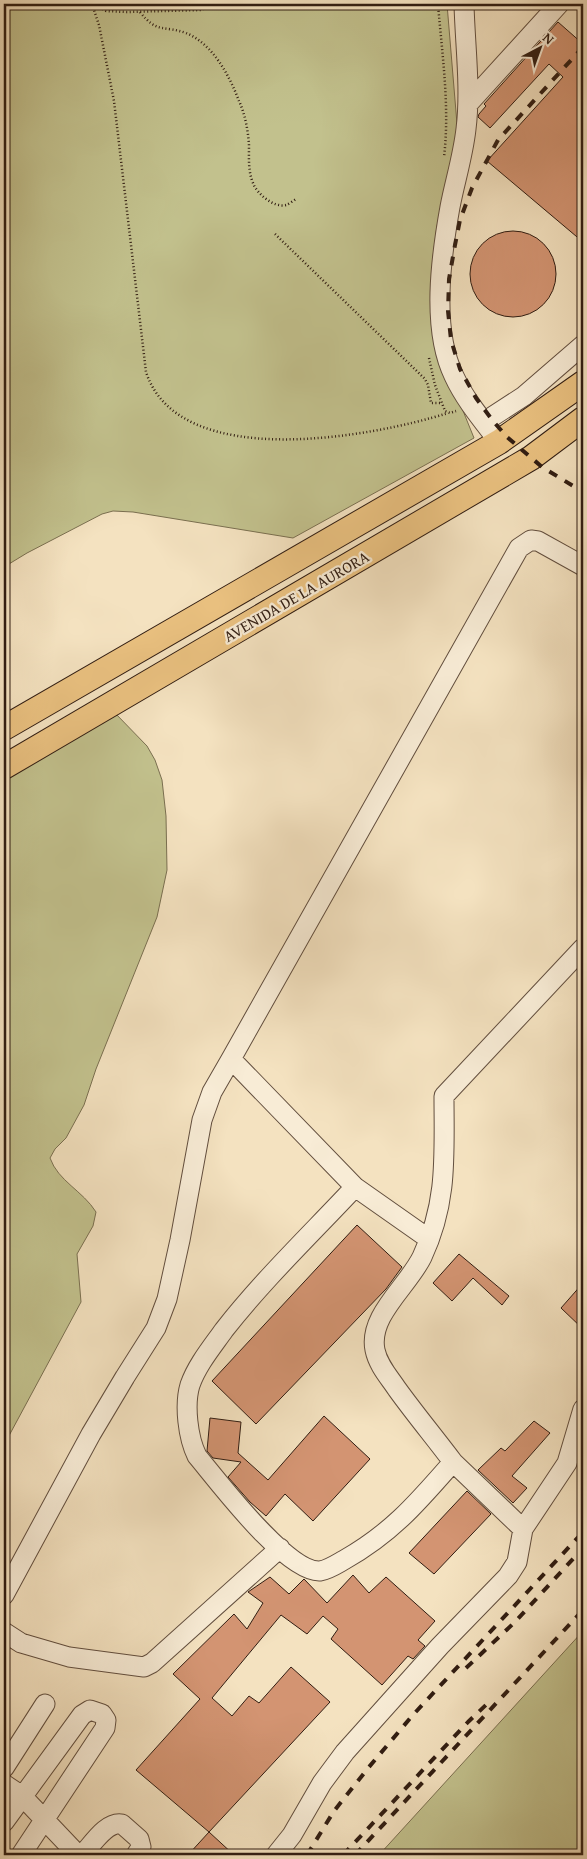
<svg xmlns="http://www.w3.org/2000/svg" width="587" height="1859" font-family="'Gentium Book Plus',serif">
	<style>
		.green { fill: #c2c18d; stroke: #7a6f50 }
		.building { fill: #d39472; stroke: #311d12 }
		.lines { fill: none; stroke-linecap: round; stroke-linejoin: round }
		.minor-casing { stroke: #624e3e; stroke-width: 21 }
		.major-casing { stroke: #311d12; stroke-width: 26 }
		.path { stroke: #311d12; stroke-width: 2.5; stroke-dasharray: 1 2.5; stroke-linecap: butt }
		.minor { stroke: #f8ecd6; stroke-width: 19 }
		.major { stroke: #eac180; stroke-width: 24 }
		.rail { stroke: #311d12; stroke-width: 4; stroke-dasharray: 9 9; stroke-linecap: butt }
		.labels { text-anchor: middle; stroke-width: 4.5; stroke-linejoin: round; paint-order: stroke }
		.street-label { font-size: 16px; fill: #311d12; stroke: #f8ecd6 }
	</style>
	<rect width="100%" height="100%" fill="#f4e2c0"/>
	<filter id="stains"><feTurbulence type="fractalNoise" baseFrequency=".004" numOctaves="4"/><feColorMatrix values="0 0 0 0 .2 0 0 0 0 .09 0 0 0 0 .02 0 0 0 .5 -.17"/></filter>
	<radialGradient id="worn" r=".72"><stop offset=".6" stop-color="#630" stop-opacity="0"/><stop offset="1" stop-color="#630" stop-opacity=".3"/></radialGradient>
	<!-- green -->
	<path class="green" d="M4,4H447L459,148L437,226L433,257V295L455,391L474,438L293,538L133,512L113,511L102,514L27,553L4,567Z
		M115,713L147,746L155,760L162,780L166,816L167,870L157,917L96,1069L84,1105L66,1138L55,1149L50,1158C58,1181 83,1191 96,1212L93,1226L77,1254L81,1302L4,1445V780Z
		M583,1631V1855H379Z"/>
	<!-- building -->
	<path class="building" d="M558,22L583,44V242L487,161L563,77L549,64L490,128L478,117L479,114L486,106L484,104Z
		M470 274a43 43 0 1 1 86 0a43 43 0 1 1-86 0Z
		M357,1225L402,1267L386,1289L256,1424L212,1381Z
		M459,1254L509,1296L502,1305L473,1278L452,1301L433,1283Z
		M583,1283V1329L561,1308Z
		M324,1416L370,1459L313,1521L285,1494L266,1516L250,1502L228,1477L241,1462L213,1458L207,1451L210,1418L241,1422L238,1453L268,1480Z
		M534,1421L550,1433L512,1476L527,1488L513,1503L478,1470L501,1448L505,1451Z
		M467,1491L491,1514L434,1574L409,1553Z
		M353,1575L369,1593L386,1577L435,1621L418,1640L425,1646L413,1659L408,1656L382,1685L331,1639L338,1629L323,1616L307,1634L281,1615L212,1698L232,1716L249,1696L259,1703L291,1667L330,1702L209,1832L136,1770L200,1699L173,1674L234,1614L247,1629L263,1603L248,1592L270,1577L289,1594L304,1579L327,1603Z
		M209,1832L234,1855H188Z"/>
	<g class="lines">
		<!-- minor casing -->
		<g class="minor-casing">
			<path id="minor" d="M464,4C465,45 471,88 466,129C463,156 455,181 450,207C441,257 431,329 454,376C465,400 483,421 499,442
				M468,104L559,4
				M484,422L524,396L583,345
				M231,1059L355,1187C311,1234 264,1279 224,1330C212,1347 197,1365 190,1385C184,1405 188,1438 197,1456C218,1481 287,1573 320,1571C328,1570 337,1564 344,1560C392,1533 418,1502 453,1462L523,1529L517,1562L508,1576L440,1646L345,1752L322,1783L292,1835L276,1855
				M355,1187L429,1239
				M453,1462C435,1438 415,1414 397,1389C389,1377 378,1365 375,1350C368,1316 408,1286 422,1257C448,1202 444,1155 444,1096L583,948
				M523,1529L567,1463L583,1409
				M4,1595L91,1434L125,1377L156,1328L167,1299L180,1240L202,1120L212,1092L231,1059L519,548L531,540L538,541L583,566
				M4,1632L21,1643L69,1657L144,1667L152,1663L280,1548
				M4,1768L45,1704
				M4,1784L22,1796L78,1855
				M4,1822L82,1715L90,1710L102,1714L106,1720L105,1728L21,1855
				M82,1855C92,1845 106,1821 122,1824L139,1839L141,1847L136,1855"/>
		</g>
		<!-- major casing -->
		<g class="major-casing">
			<path id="major" d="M4,728L499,442L583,383
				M4,767L531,458L583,419"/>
		</g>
		<!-- path -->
		<path class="path" d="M92,4L99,25L114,101L146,372C179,473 372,437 448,413
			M93,4L106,11L127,12L201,10L215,4
			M438,4C442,54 450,107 444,157
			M140,12C157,34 164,25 186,33C213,44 229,75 239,101C245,114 248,130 249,145C249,158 248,171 253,183C257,194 274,208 286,205C289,204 293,201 296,199
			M275,234L425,379L428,385L431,403H442
			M429,358L435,385L445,411L450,413L456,411"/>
		<!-- minor -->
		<use href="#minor" class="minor"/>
		<!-- major -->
		<use href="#major" class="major"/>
		<!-- rail -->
		<path class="rail" d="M583,47L498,140L472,188L460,220L455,245L449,279L448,311L451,340L460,369L476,398L493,421L507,437L542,467L583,492
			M466,1668L515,1622L583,1548
			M307,1855L334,1811L369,1767L412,1716L583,1532
			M343,1855L468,1722L488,1703
			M355,1855L583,1610"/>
	</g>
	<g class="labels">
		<!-- street labels -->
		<g class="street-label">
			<text transform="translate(296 596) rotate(-30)" y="6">AVENIDA DE LA AURORA</text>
		</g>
	</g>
	<!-- margin -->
	<rect width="587" height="1859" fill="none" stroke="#f4e2c0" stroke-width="20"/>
	<rect x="5" y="5" width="577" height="1849" fill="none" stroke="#311d12" stroke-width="2.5"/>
	<rect x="10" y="10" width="567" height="1839" fill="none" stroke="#311d12"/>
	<!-- north arrow -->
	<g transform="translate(540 48) rotate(41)" stroke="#f8ecd6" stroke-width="4" paint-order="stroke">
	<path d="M0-4L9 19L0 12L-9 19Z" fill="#311d12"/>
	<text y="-8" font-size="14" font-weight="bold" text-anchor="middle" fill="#311d12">N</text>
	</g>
	<rect width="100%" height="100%" filter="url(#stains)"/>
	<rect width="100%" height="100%" fill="url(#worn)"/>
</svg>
